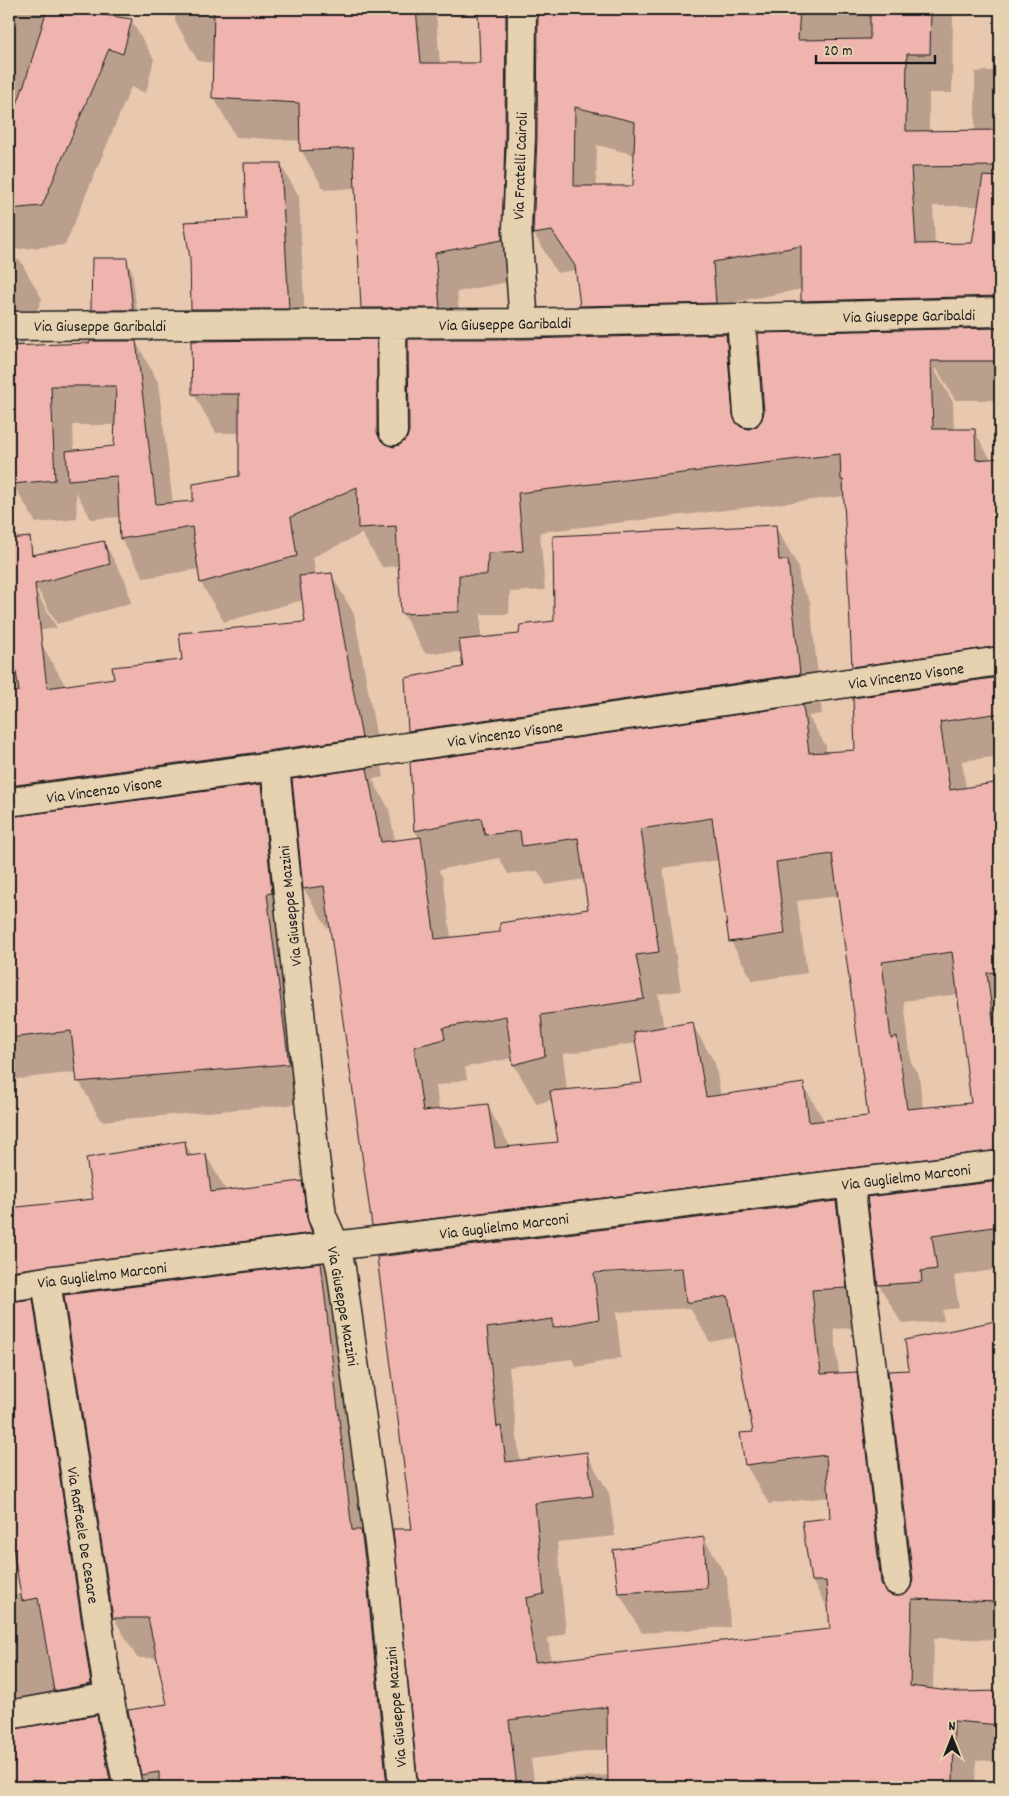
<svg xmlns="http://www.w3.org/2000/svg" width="1009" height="1796" font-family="Dekko,sans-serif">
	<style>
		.shadow { fill: #0003; fill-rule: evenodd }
		.building { fill: #f0b4af; stroke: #1c1c1c; fill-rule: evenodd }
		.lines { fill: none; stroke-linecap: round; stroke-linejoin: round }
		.street-casing { stroke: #1c1c1c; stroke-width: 31 }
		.street { stroke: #e6d1b0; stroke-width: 28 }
		.labels { text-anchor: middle; stroke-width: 4; stroke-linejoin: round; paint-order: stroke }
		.street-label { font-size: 16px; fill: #1c1c1c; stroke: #e6d1b0 }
	</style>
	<rect width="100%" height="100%" fill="#e9c8b0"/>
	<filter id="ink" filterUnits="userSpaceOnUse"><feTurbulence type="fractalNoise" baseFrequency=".02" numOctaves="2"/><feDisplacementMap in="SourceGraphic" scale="10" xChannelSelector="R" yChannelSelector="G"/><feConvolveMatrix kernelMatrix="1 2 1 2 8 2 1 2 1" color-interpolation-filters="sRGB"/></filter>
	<g filter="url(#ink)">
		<!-- shadow -->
		<path class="shadow" d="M9,9H100L105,16L131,20L154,59L146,93L131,87L65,245L9,250Z
			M176,9H953L952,93H929V132H975V72L1000,70V400H955L937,369H934L953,402L954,430H974L991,460L1000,459V756L962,761L966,789L1000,783V1269L954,1276L959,1308L942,1310L944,1321L902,1324L879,1285L870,1207L841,1210L868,1327L834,1329L839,1374H856L879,1413L900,1597L907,1594L913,1587L914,1579L911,1371L906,1341L1000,1322V1640L934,1638L933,1690L957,1693L1000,1692V1762L976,1760L975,1787H427L419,1772L414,1530L391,1256L373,1225L331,927L327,928L304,889L294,789L265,793L311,1103L101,1121L79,1081L77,1072L9,1080V651L41,643L64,683V687L115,680L183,662L306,623L303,600L224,622L201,583L199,569L144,578L121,539L120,517L91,519L76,492L77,519L36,523L13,484V476H9V260H20L42,299L22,347L136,342L158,382L173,504L195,502L240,477V433H216L193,393L211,342L192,309L247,220L280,164L299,196L306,341H376L399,380V446L408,439L410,431L409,347H385L362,308L356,188L324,190L301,150V141L236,137L214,98V63L198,61L175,21ZM436,14L480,16L481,65H440ZM539,34L538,138L534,234L557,273L576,270L581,306L600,338L462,340L457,292L524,279L530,41ZM597,145L635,155L634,187H596ZM933,206H979L973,244L935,245ZM802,289L803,301L821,333L758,427L753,429L748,375L738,342L735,302ZM438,302L461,340H458L436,303ZM73,425H116V447L74,451ZM845,496L853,666L870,697L857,751L826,753V746L808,716L822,714L810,601L800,583L798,566L775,526L555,622L521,635L481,639V614H509L510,592L545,590L540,532ZM362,534L382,567L400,566L403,614L425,653L462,652L464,668L409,731L427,761L415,831L419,838L395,841L389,809L372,779L384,777L354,614L331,574L316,576L313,557ZM499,858L508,874L538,871L546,885L585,879L590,910L501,934L451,938L443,878L438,870ZM719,860L731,942L753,981L807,973L797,901L839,896L870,1117L825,1122L803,1085L721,1096L715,1063L692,1024L664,1028L658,994L681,991L663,868ZM959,994L973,1104L923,1109L919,1076L911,1062L904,1001ZM637,1043L643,1085L567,1091L563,1054ZM513,1058L514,1065L537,1104L553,1099L559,1143L511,1148L487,1105L439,1110L436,1086L467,1079L465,1067ZM688,1266V1269L595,1274V1272ZM690,1308L710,1342L737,1337L754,1433L742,1434L746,1465L769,1504L830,1497L831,1519L803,1522L812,1581L830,1612L831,1630L551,1662L548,1638L566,1633L557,1542L615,1536L609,1493L586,1453L520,1461L509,1367L572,1359L577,1367L621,1358L616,1312ZM608,1749L609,1775L534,1781L531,1759Z
			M126,260L132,271L138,320L99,321L92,310Z
			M104,542L126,582L131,603L57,624L38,590H35L57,628L9,635V552L30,550L34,555Z
			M184,1142L193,1157L206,1155L226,1191L301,1182L324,1221L334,1272L326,1273L343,1304L405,1787H144L129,1711L169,1705L158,1658H137L114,1618L67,1305L38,1310L126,1787H9V1597L22,1593L14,1547L9,1548V1194L17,1208L94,1200Z
			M704,1538L727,1578L730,1627L642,1633L619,1593L614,1551Z"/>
		<!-- building -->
		<path class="building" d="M47,9H98L97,14L132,19L123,54L109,49L42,206L9,209V127L26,79Z
			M214,9H416L421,63H480L478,9H506L505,138L502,240L435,253L440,308H361L353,148L300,151L299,103L212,98Z
			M538,9H800L798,40L870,39V9H931L930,54H907L906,131L1000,130V166L911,167L916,244L972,243L983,176L1000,177V296L801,301V246L713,262L716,303L580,306L575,266L552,231L533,234L537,138ZM575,107L635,122L633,186H574Z
			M244,163H281L289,309H191L190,258L184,222L246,219Z
			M92,258H127L133,310H91Z
			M1000,328V361H931L933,429H975L976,460L1000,458V646L852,667L843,480H841L840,454L518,493L523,551L488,553L487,575H459V612L401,614L396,526L358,528L357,487L291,517L297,556L200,583L192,527L120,539L117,476L68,480L66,451L114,446L116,386H51L55,480L12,484L11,437H9V346L90,343V341H136L156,504L193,501V484L239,476V394H192L191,341L377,339V432L380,439L385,444L394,447L401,444L407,438L409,431L408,339H524L726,334L733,415L735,421L741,427L749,429L757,426L762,419L764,412L758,333Z
			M776,525L779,560H788L800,674L408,731L405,678L463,667L459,640L519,634L520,625L554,621L553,536Z
			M30,537L32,555L104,541L110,564L35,584L47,688L114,678L112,667L182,660L179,633L305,622L299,576L332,573L362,738L9,786V693L19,691L9,625V539Z
			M1000,677V713L940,722L950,790L1000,782V904L995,905L1000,940V971L987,973L996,1043H1000V1150L372,1226L324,886L303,889L292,779L367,768L381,842L421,837L435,939L500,932V923L588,909L578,838L522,846L520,831L485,835L481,818L414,831L410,762L803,705L809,753L855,750L853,698ZM712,818L729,942L785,934L776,862L832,854L868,1116L809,1122L804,1083L706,1097L693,1022L634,1032L642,1083L550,1091L558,1142L495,1148L488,1104L423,1111L414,1047L445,1039L443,1028L506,1016L513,1065L545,1056L541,1015L644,999L636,955L659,952L641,829ZM952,952L971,1103L907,1109L897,1036L891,1039L882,962Z
			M261,784L272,893L267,894L289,1064L77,1082L71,1031L9,1038V817Z
			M185,1141L187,1156L206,1154L211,1192L302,1181L307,1218L312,1233L9,1271V1208L93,1199L86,1158Z
			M1000,1181V1226L932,1236L937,1269L921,1271L922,1282L878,1285L867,1197Z
			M836,1201L847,1288L812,1290L821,1374L857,1372L881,1583L885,1591L891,1595L899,1596L907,1593L911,1587L913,1579L888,1371L909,1370L905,1340L1000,1320V1602L912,1599L910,1686L957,1692L1000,1691V1725L954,1721L953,1787H608L607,1707L509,1720L517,1787H418L393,1529H412L377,1257ZM682,1268L686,1303L728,1296L753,1432L740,1433L745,1465L826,1455L830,1518L802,1521L811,1581H826L830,1629L535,1662L526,1598L544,1594L535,1503L593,1496L587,1452L506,1462L501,1426L497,1427L487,1328L553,1319V1328L599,1319L594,1273Z
			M321,1263L352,1530H361L365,1560L387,1787H159V1772L141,1775L128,1710L167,1704L148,1618H113L64,1295Z
			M33,1299L91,1684L54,1691L38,1598L22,1601L9,1526V1302Z
			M704,1537L707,1588L618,1593L613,1550Z
			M97,1715L110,1780L63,1787H9V1730Z"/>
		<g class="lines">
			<!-- street casing -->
			<g class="street-casing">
				<path id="street" d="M522,9L521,138L517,228L524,323
					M741,319L748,413
					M392,323L393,431
					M9,326L524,323L1000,312
					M275,766L314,1149L322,1216L335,1245L341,1268L381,1558L403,1787
					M9,802L275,766L1000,661
					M850,1183L897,1581
					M46,1281L109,1697L128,1787
					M9,1287L46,1281L1000,1165
					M9,1715L109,1697"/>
			</g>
			<!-- street -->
			<use href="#street" class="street"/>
		</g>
	</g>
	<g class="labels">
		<!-- street labels -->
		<g class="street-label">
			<text transform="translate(519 166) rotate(-88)" y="6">Via Fratelli Cairoli</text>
			<text transform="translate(909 315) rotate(-1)" y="6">Via Giuseppe Garibaldi</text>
			<text transform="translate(505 323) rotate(-1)" y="6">Via Giuseppe Garibaldi</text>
			<text x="100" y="331">Via Giuseppe Garibaldi</text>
			<text transform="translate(906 675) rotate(-8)" y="6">Via Vincenzo Visone</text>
			<text transform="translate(505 733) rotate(-8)" y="6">Via Vincenzo Visone</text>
			<text transform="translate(104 789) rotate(-8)" y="6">Via Vincenzo Visone</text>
			<text transform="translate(289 906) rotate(-96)" y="6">Via Giuseppe Mazzini</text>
			<text transform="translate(906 1176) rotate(-7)" y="6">Via Guglielmo Marconi</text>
			<text transform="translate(504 1225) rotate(-7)" y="6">Via Guglielmo Marconi</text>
			<text transform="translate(102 1274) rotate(-7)" y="6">Via Guglielmo Marconi</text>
			<text transform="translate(344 1306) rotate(80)" y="6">Via Giuseppe Mazzini</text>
			<text transform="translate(84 1535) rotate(81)" y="6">Via Raffaele De Cesare</text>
			<text transform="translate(395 1707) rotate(-95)" y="6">Via Giuseppe Mazzini</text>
		</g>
	</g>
	<!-- margin -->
	<rect width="1009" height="1796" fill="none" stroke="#e6d1b0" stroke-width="30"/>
	<rect x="15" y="15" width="979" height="1766" fill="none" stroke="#1c1c1c" stroke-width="2" filter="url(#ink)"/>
	<!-- north arrow -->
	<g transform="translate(952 1738)" stroke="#e6d1b0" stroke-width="4" paint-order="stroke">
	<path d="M0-4L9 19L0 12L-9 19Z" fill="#1c1c1c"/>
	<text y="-8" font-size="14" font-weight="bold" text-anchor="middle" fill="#1c1c1c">N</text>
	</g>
	<!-- scale -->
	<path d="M816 55v8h119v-8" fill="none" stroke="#1c1c1c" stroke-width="2.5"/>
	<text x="824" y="55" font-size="15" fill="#1c1c1c" stroke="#e6d1b0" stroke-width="4" paint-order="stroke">20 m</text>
</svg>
